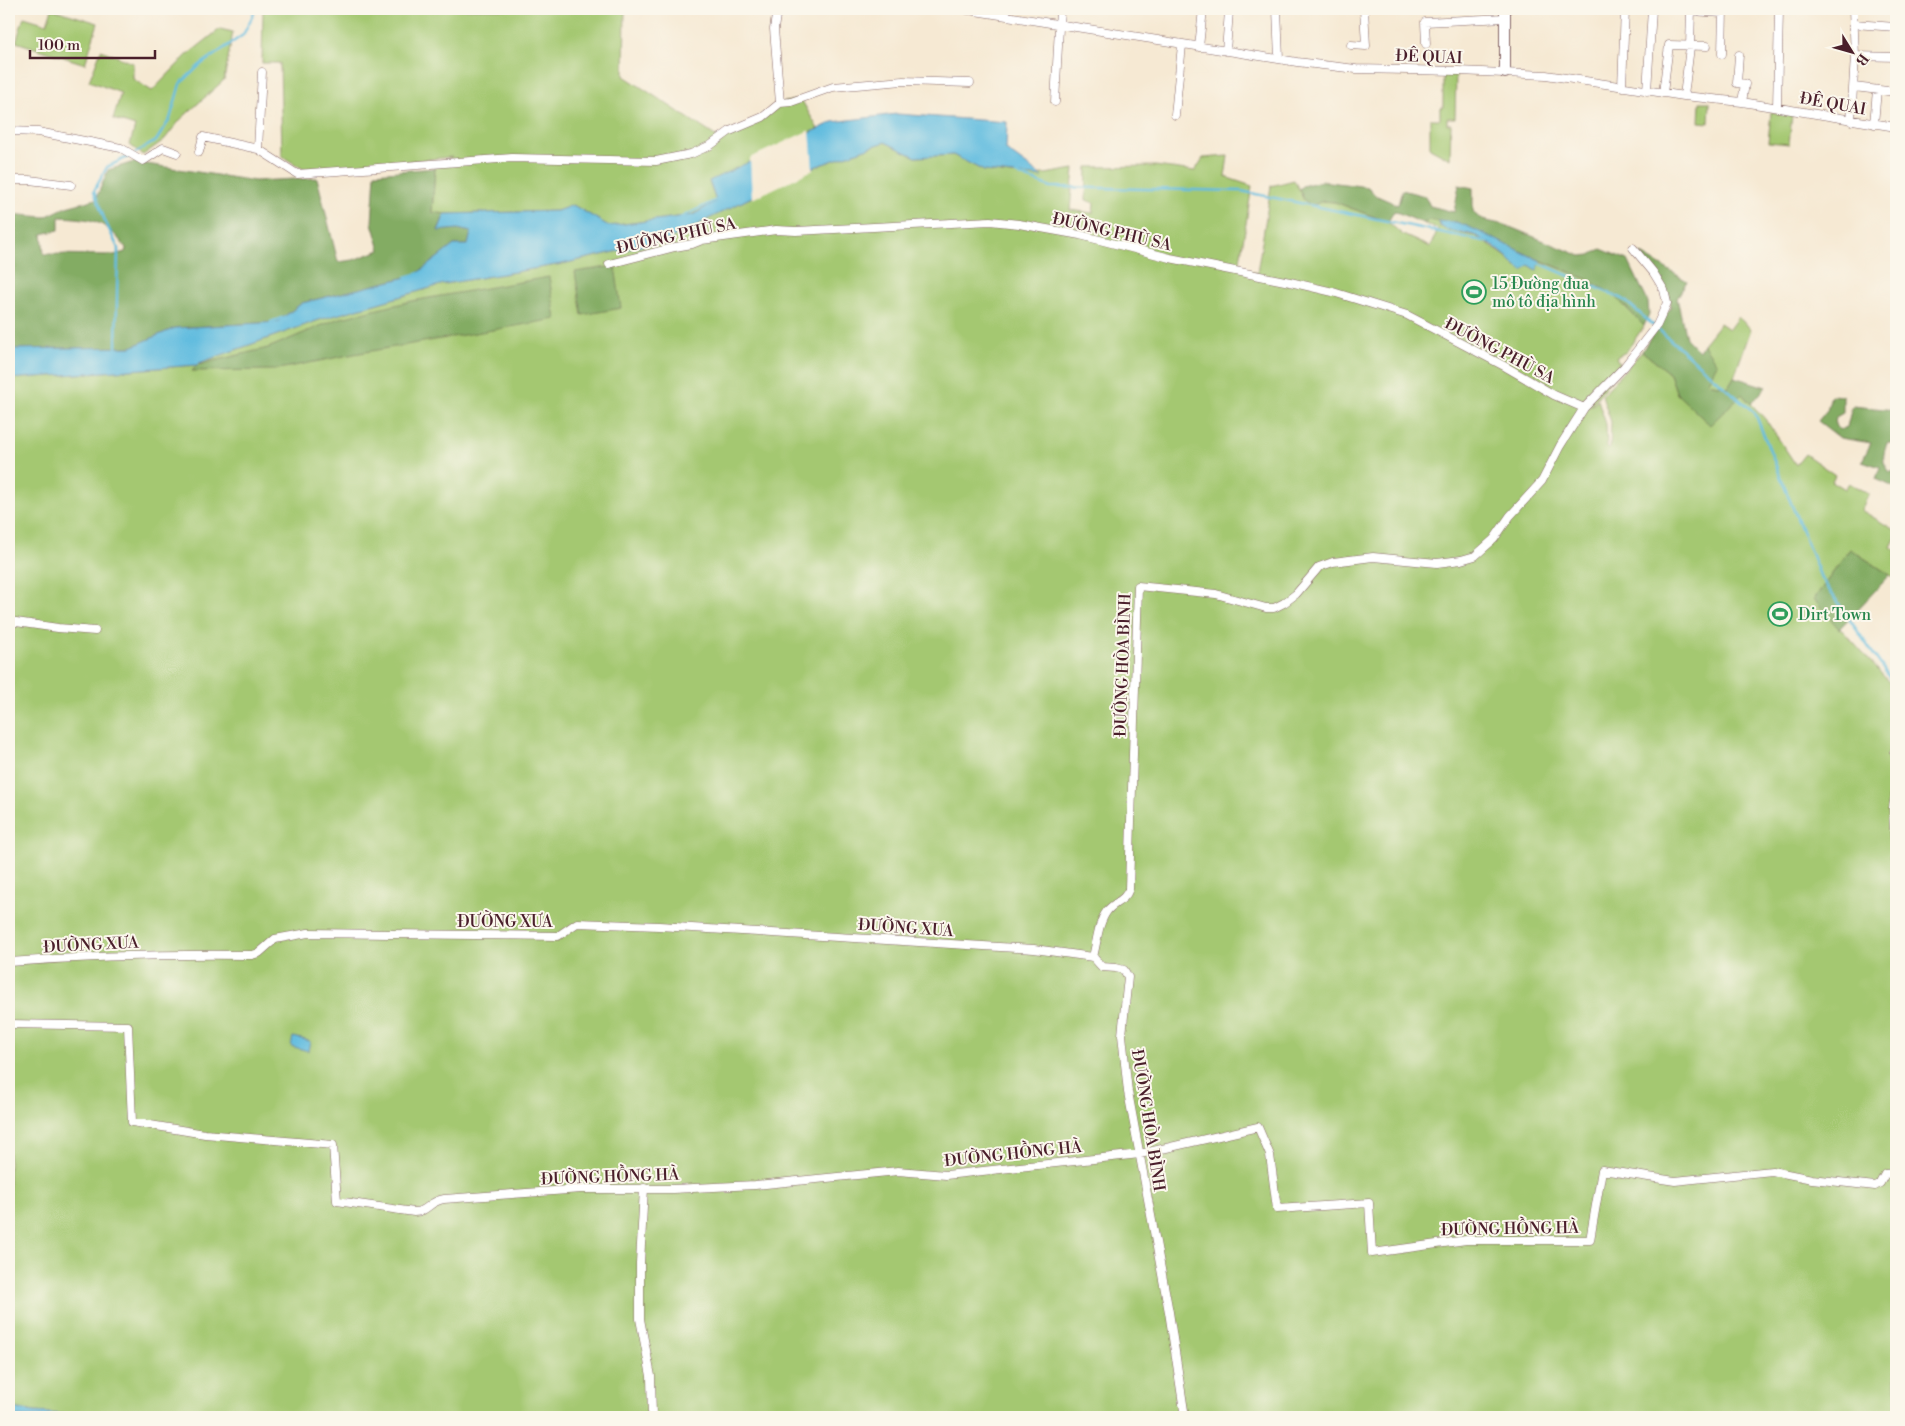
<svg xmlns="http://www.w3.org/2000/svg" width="1905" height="1426" font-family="'Libre Bodoni',serif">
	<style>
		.green { fill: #a4c871; stroke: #77744e }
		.forest { fill: #83ac63; stroke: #666647; fill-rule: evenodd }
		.water { fill: #61bcdf; stroke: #566e85 }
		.pier { fill: #f6e9d3 }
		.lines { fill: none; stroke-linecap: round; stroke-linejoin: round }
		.stream { stroke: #61bcdf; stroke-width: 2.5 }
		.minor-casing { stroke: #866666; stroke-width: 9 }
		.tertiary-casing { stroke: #866666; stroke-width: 12 }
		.minor { stroke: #fff; stroke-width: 8 }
		.tertiary { stroke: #fff; stroke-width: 10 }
		.labels { text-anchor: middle; stroke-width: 4; stroke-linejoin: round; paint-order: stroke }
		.street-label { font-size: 16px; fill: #4a1f2b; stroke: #fbf7ec }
		.leisure-label { font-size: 16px; fill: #27864d; stroke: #fbf7ec; text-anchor: start }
	</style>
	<rect width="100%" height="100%" fill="#fbf7ec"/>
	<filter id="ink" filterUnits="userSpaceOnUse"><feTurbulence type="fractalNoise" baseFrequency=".02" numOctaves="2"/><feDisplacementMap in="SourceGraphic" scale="10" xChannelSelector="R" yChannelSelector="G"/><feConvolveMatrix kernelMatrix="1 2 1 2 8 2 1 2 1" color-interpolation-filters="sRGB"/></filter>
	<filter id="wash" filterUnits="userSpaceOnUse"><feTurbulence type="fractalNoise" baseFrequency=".0096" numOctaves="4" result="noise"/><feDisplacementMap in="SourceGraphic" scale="20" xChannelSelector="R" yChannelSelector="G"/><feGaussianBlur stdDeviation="1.12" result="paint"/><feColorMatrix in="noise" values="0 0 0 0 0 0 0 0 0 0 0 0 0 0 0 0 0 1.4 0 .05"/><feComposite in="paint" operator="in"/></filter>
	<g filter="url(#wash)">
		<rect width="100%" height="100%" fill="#f6e9d3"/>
		<!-- green -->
		<path class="green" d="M52,9L98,23L85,64L16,42L24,17L47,24Z
			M263,9H625L624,76L720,139L763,117L780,103L801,99L818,129L709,182L716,201L693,215L609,226L573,205L557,211L445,214L432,212L435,168L452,157L320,170L303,169L282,156L280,63H262Z
			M220,29L233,32L224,80L181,119L164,140L143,155L130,145L135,126L113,119L121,93L89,81L101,50L133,63V79L152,91L187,55Z
			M1443,74H1456L1455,118H1447V124H1451L1450,159L1430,148V119H1440V108L1443,107Z
			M1700,102H1710L1709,123L1699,122Z
			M1771,112L1792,115L1789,144L1768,142Z
			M885,142L916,157L953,155L984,171L1019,175L1045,174L1074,169L1070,210L1093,213L1094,203L1086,200L1087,167L1155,166L1195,171L1203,158L1228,156L1225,177L1252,186L1239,267L1257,273L1271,186L1294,180L1304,200L1335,202L1388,222L1403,235L1430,247L1438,229L1425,224L1427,220L1437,221L1439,226L1458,233L1476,236L1508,258L1516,267L1529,265L1537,270L1541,261L1587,279L1615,296L1644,326L1626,352L1616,357L1621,366L1590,407L1598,400L1606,424L1607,446L1610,449L1611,422L1602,395L1642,351L1670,374L1677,394H1742L1766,420L1796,465L1805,454L1835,475L1832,481L1845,489L1849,483L1869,494L1861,510L1896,531V537L1891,547L1896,550V579L1850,549L1814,599L1896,690V1417H104L34,1412L9,1407V379L197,365L199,363L319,320L444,284L562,264L667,240L803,171Z
			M1738,317L1751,329L1734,377L1728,387L1707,383L1703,344L1720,323L1729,329Z"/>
		<!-- forest -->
		<path class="forest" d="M134,162L255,181L317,178L338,262L353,260L380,250L372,223L375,173L435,168L432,212L445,214L438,230L458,229L471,232L468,245H454L415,275L302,303L277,322L175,328L131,347L9,349V214L45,217L66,207L96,199L108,170ZM59,217C93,219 104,219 126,248L125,252L114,255L44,254L42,234L59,230Z
			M1321,181L1368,187L1375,195L1398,205L1402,190L1425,196L1430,206L1454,212L1459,185L1473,188V211L1477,216L1487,221L1505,225L1581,256L1590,255L1601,249L1628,260L1648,302L1649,314L1644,326L1615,296L1587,279L1535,258L1456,222L1448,223L1427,220L1425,224L1394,211L1388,222L1335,202L1323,201L1311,206L1304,200L1299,189L1302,186Z
			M1640,253L1687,281L1677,298L1686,338L1699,351L1703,344L1717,364L1707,383L1728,387L1734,377L1766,387L1751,404L1742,394L1710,425L1677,394L1670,374L1642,351L1671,307L1669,294Z
			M615,266L621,308L582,315L575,272Z
			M549,277L556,319L354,354L274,370L192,371L197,365L268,348L337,319L412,301Z
			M1831,395L1843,396V413L1836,417L1835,425L1840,430L1847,427L1852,406L1896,410V443H1887C1883,456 1881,461 1890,472L1896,471V488L1876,479L1880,467L1862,461L1871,443L1840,438L1818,421L1827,410Z
			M1850,549L1890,575L1839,629L1814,599Z"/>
		<!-- water -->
		<path class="water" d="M897,114L1007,122L1006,150L1043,177L984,171L953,155L916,157L885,142L803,171L667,240L562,264L444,284L319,320L199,363L197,365L9,379V349L131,347L175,328L277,322L302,303L415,275L454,245H468L471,232L458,229L438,231L445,214L557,211L573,205L609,226L693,215L716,201L709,181L833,122Z
			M1437,221L1456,222L1467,226L1541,261L1537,270L1529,265L1523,271C1516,267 1514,264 1508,258C1502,252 1484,239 1476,236C1462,230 1445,236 1437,221Z
			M293,1037L310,1041L308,1051L291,1046Z
			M9,1407L34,1412L104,1417H9Z"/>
		<!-- pier -->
		<path class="pier" d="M810,130L813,170L752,199L750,158Z"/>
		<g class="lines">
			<!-- stream -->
			<path class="stream" d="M135,153L156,141L170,119L180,84L200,65L243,35L256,9
				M1016,174L1051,187L1241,191L1488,242
				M680,218L718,199
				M1539,263L1623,299L1755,413L1821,578L1896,687
				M406,277L420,273
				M271,322L282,318
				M116,347L118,248L105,221L94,191L107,167L130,156"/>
		</g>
	</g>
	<g filter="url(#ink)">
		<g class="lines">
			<!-- minor casing -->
			<g class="minor-casing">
				<path id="minor" d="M777,9L774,29L780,103
					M962,9L1297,62L1356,69L1459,71L1546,75L1684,96L1742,102L1896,127
					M1277,9L1279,59
					M1691,11L1723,13
					M1854,24L1896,27
					M1426,44L1425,22L1505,18
					M1351,45L1366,46L1364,9
					M1199,47L1203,9
					M1226,51L1229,11
					M1722,54L1723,9
					M1739,55L1737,83L1745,84L1742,102
					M1855,56L1896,57
					M1622,87L1625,9
					M1854,87L1896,92
					M1647,91L1652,9
					M1663,93L1669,45L1707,46
					M1684,96L1690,47L1691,9
					M1055,102L1060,9
					M1777,108L1779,9
					M1175,115L1182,45
					M1851,121L1855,56L1853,9
					M1874,124L1877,90
					M9,131L38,132L121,148L143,161L163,148L177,153
					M258,149L262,72
					M199,152L203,137L258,149L297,174L512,158L656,161L691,154L711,145L730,131L763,117L780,103L791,102L833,87L903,81L970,83
					M9,180H29L71,185
					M609,264L675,247L692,244L702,240L776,230L796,231L990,221L1019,224L1080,235L1170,258L1290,282L1333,292L1407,315L1506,367L1554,395L1584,408
					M9,621L58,628L95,631
					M1896,749L1894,752L1896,756
					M1896,788L1893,808L1896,874
					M9,962C90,956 170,954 252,955L259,953L275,939L308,933L558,936L577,923L659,926L1034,949L1093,957
					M9,1024L128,1026L132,1122L205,1134L333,1145L337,1201L414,1212C428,1212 429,1201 444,1199L581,1189H673L755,1185L898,1171L946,1175L1140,1154L1258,1127L1270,1155L1277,1209L1369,1203L1372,1253L1466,1240H1590L1602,1170L1675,1181L1772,1171L1812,1179L1875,1186L1880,1183L1885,1174L1896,1173
					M644,1188L640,1263V1319L651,1376L652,1417
					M1185,1417L1169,1312L1128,1092L1122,1035L1128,977L1124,970L1116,968L1102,967L1093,957C1097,942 1098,923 1107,911C1114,902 1125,901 1129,889L1138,586L1216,594L1266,608H1274L1284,603L1296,594L1319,567L1333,562L1373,557L1437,563L1461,560L1475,556L1494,539L1510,516L1542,481L1560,446L1584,408L1624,367L1657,325L1667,303L1664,290L1653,272L1633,248"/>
			</g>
			<!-- tertiary casing -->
			<g class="tertiary-casing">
				<path id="tertiary" d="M1505,9V73"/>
			</g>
			<!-- minor -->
			<use href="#minor" class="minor"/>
			<!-- tertiary -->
			<use href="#tertiary" class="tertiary"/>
		</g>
	</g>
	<!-- icons -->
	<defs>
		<g id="stadium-ring" transform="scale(1.25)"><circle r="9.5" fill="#fbf7ec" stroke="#2e9e5b" stroke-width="1.5"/><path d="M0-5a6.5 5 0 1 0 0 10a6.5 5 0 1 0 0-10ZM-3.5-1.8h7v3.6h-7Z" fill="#2e9e5b"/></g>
	</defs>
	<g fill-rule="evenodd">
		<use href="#stadium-ring" x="1474" y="292"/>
		<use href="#stadium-ring" x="1780" y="614"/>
	</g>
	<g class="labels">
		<!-- street labels -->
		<g class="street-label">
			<text transform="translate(1429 56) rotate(2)" y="6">ĐÊ QUAI</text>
			<text transform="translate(1833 103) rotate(10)" y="6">ĐÊ QUAI</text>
			<text transform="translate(1112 231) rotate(13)" y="6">ĐƯỜNG PHÙ SA</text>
			<text transform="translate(676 235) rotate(-12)" y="6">ĐƯỜNG PHÙ SA</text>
			<text transform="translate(1500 350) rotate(28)" y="6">ĐƯỜNG PHÙ SA</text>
			<text transform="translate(1122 665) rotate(-88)" y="6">ĐƯỜNG HÒA BÌNH</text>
			<text x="505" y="927">ĐƯỜNG XƯA</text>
			<text transform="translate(906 927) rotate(4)" y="6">ĐƯỜNG XƯA</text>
			<text transform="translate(91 944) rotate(-3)" y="6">ĐƯỜNG XƯA</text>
			<text transform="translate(1149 1120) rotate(81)" y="6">ĐƯỜNG HÒA BÌNH</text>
			<text transform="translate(1013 1153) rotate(-6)" y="6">ĐƯỜNG HỒNG HÀ</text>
			<text transform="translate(610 1176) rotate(-2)" y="6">ĐƯỜNG HỒNG HÀ</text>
			<text transform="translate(1510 1228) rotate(-1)" y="6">ĐƯỜNG HỒNG HÀ</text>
		</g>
		<!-- leisure labels -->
		<g class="leisure-label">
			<text x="1492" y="289">15 Đường đua<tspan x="1492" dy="18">mô tô địa hình</tspan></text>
			<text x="1798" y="620">Dirt Town</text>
		</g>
	</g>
	<!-- margin -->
	<rect width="1905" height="1426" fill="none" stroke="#fbf7ec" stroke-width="30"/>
	<!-- north arrow -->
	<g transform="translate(1852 52) rotate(127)" stroke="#fbf7ec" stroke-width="4" paint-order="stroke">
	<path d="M0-4L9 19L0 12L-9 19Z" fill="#4a1f2b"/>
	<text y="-8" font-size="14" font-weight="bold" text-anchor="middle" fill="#4a1f2b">B</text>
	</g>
	<!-- scale -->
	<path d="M30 50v8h125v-8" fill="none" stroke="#4a1f2b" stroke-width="2.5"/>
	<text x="38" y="50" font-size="15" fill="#4a1f2b" stroke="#fbf7ec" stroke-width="4" paint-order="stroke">100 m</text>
</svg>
